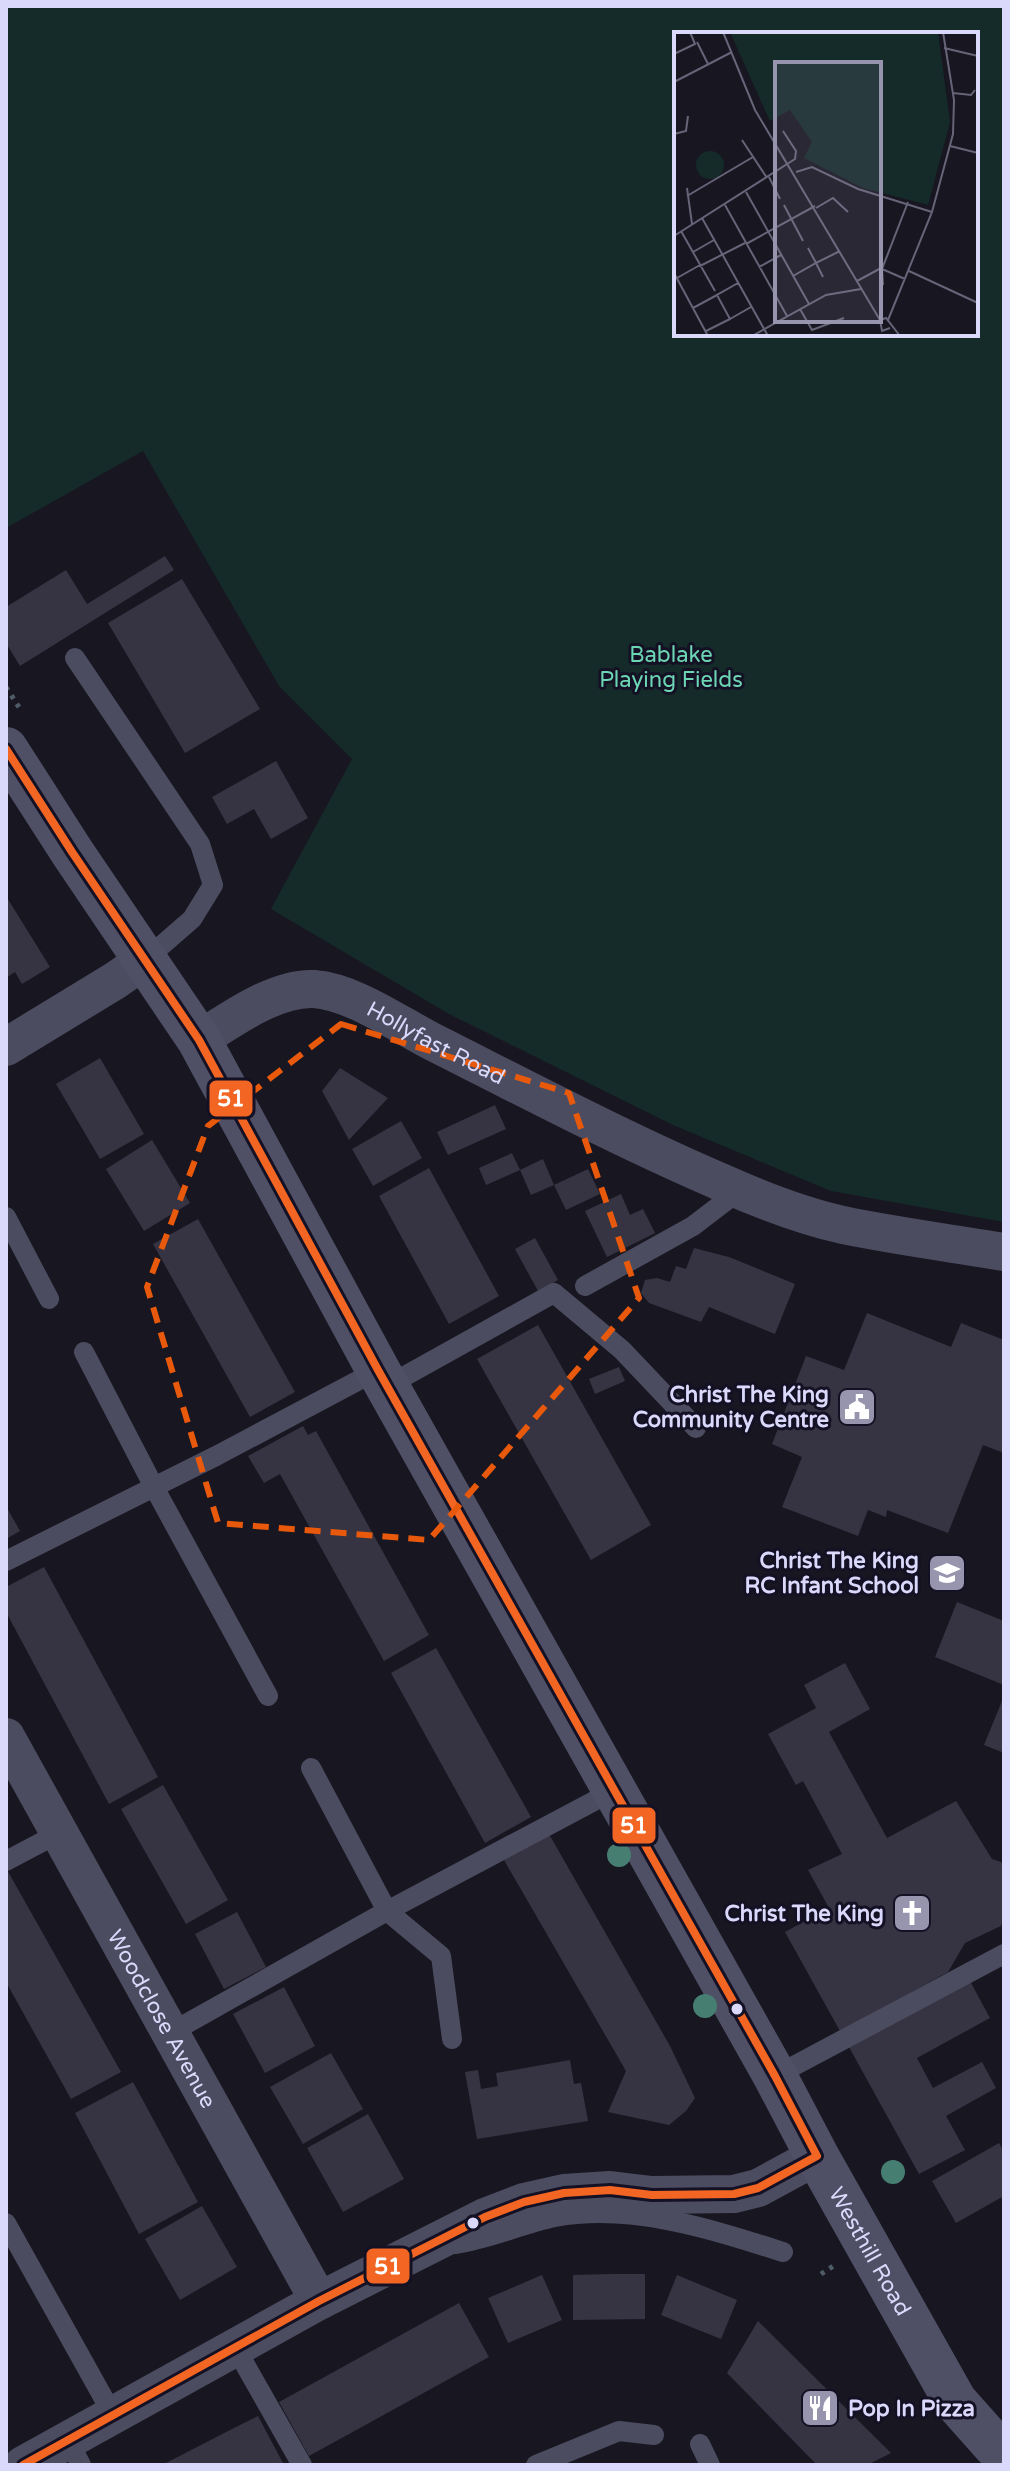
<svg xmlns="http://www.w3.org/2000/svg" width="1010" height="2471" font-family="'Varela Round',sans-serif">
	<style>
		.green { fill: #152b2a; fill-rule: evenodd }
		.building { fill: #363442 }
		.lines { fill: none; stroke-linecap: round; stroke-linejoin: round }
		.path { stroke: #4e5c67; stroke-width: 5; stroke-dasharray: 4 6; stroke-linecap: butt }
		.lane { stroke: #4c4c60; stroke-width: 20 }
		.street { stroke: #4c4c60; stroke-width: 38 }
		.secondary { stroke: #4f5066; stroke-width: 44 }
		.bus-1-casing { stroke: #141125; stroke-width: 14 }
		.bus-1 { stroke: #f26522; stroke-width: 8 }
		.tree { fill: #467f71 }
		.marked { fill: none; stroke: #e8590c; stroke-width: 6; stroke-dasharray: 16 10; stroke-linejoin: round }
		.bus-dot { fill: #dbd9fb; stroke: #141125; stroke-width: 3 }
		.labels { text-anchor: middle; stroke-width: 6; stroke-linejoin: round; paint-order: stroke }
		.park-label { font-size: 22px; fill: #6cd5b4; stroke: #141125 }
		.street-label { font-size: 22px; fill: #dbd9fb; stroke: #141125 }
		.poi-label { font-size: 22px; font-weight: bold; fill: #dbd9fb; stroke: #141125; text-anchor: end }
		.inset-road { fill: none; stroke: #666478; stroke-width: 2 }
		.view { fill: #9795ae; fill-opacity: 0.15; stroke: #9795ae; stroke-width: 4 }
		.inset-edge { fill: none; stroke: #dbd9fb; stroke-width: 4 }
		.line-badge { stroke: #141125; stroke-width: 3 }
		.badge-label { font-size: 22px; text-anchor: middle; font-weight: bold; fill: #fff }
	</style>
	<rect width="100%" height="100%" fill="#181620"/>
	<!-- green -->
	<path class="green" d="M6,6H1004V1222L831,1191L673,1125L449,1014L271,909L352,759L279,686L143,451L6,528ZM676,34H976V334H676Z"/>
	<!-- building -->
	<path class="building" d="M165,556L174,570L20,666L6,643V607L66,570L87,604Z
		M182,579L260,709L185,753L108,623Z
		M276,761L308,818L271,839L254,809L227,824L212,797Z
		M6,896L50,967L22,984L15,972L6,978Z
		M100,1058L144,1134L100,1159L56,1084Z
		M340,1068L388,1098L349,1140L322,1091Z
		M495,1105L506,1129L448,1155L437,1132Z
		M401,1121L422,1158L373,1186L352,1149Z
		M152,1140L190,1203L144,1231L106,1169Z
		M512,1153L520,1170L486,1185L479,1168Z
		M543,1159L554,1185L531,1195L520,1170Z
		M429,1168L499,1296L449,1324L379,1196Z
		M588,1169L600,1194L566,1210L554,1185Z
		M621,1194L630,1215L643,1209L655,1233L607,1257L585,1211Z
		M198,1219L295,1392L250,1417L153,1244Z
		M535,1238L558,1280L538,1291L515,1249Z
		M694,1248L729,1257L795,1284L775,1334L709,1307L701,1322L649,1303L641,1293L645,1280L657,1278L670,1282L676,1266L686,1269Z
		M867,1313L951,1347L961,1323L1004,1340V1453L983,1445L948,1533L887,1510L886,1517L868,1510L858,1536L782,1507L802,1457L772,1444L806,1356L844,1370Z
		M538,1325L651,1525L591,1560L477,1359Z
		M619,1367L625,1381L595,1394L589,1379Z
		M303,1426L308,1435L316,1431L429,1635L384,1661L280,1474L264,1483L248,1456Z
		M6,1506L20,1531L6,1539Z
		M44,1567L158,1777L109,1804L6,1612V1587Z
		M957,1602L1004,1621V1685L935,1657Z
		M436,1648L531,1817L485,1843L391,1673Z
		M845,1663L870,1709L829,1732L887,1838L956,1801L992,1859L1001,1862L1004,1869V1918L1001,1926L965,1943L948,1972L840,2031L785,1932L829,1908L808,1870L842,1854L803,1781L796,1785L768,1734L816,1708L804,1685Z
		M1004,1696V1753L984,1745Z
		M163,1785L228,1900L186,1924L121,1809Z
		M549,1834L670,2046L695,2098L686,2111L669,2125L608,2112L626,2071L504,1860Z
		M6,1868L121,2072L71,2099L6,1982Z
		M237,1912L266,1967L224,1989L195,1934Z
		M970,1981L990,2018L917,2058L933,2088L982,2062L996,2088L946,2116L965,2150L919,2174L849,2047Z
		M284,1987L315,2046L265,2073L233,2014Z
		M331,2053L363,2109L303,2144L270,2087Z
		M570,2060L574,2084L581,2083L588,2121L477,2139L465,2072L478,2070L481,2089L498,2086L496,2073Z
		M133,2082L198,2202L139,2234L75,2113Z
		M368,2114L404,2179L343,2212L307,2148Z
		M999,2143L1004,2152V2196L956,2223L932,2181Z
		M202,2206L237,2267L180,2300L145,2239Z
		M610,2274H645V2319L573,2320V2275Z
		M542,2275L562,2320L508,2343L488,2298Z
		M677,2275L737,2300L721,2339L661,2315Z
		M459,2303L489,2357L309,2456L279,2402Z
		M758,2321L891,2453L867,2465H817L727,2373Z
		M258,2416L284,2465H162L234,2428Z"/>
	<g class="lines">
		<!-- path -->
		<path class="path" d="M6,687L22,712
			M821,2274L835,2265"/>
		<!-- lane -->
		<path class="lane" d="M75,658L200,844L213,885L192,919L146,959
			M6,1217L49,1299
			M585,1286L693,1226L740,1190
			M84,1352L154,1487L268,1696
			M387,1386L554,1293L622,1350L696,1428
			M6,1561L216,1456L378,1370
			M311,1768L387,1911L613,1791
			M6,1861L59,1833
			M170,2033L387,1911L441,1956L452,2039
			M775,2076L1004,1954
			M6,2223L113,2415
			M455,2244C490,2239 521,2224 555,2217C631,2203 711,2229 783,2252
			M235,2347L302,2465
			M68,2440L81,2465
			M700,2444L710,2465
			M536,2465L619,2431L654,2435"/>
		<!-- street -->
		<g class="street">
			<path id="s1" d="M199,1040C230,1020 276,987 314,989C354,992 399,1025 435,1043C530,1091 625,1141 723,1183C761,1200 802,1216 843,1225C896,1236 950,1243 1004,1252"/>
			<path d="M6,1047L116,980L146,959"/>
			<path id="s2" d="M6,1737L319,2301"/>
			<path d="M23,2465L319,2301L485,2217L524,2202L564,2193L610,2190L652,2195L734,2194L758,2188L817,2156"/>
		</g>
		<!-- secondary -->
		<path class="secondary" id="s3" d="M6,749L72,852L199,1040L378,1370L775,2076L817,2156L955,2401L995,2446"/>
		<!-- bus-1 casing -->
		<g class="bus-1-casing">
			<path id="bus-1" d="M6,749L72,852L199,1040L378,1370L775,2076L817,2156L758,2188L734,2194L652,2195L610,2190L564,2193L524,2202L485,2217L319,2301L23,2465"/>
		</g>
		<!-- bus-1 -->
		<use href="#bus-1" class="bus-1"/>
	</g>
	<!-- trees -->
	<g class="tree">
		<circle cx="619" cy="1855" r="12"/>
		<circle cx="705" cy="2006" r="12"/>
		<circle cx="893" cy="2172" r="12"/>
	</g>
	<!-- marked area -->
	<path class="marked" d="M341,1024L569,1093L639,1298L429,1540L218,1523L147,1287L208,1126Z"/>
	<!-- icons -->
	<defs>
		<g id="civic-square" transform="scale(2)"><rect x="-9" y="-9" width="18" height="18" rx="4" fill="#9795ae" stroke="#141125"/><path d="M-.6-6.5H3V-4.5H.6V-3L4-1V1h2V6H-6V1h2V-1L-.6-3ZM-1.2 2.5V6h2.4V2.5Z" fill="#fff"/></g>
		<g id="school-square" transform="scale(2)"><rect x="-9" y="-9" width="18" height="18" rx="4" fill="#9795ae" stroke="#141125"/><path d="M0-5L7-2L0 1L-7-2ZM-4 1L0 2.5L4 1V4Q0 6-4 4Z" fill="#fff"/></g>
		<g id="church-square" transform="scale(2)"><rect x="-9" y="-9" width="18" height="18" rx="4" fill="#9795ae" stroke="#141125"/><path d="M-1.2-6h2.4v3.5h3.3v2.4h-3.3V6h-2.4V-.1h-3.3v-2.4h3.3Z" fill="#fff"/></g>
		<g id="restaurant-square" transform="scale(2)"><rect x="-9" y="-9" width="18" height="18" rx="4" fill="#9795ae" stroke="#141125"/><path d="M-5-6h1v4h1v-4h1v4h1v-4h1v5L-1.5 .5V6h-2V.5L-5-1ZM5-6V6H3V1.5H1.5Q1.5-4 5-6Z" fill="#fff"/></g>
	</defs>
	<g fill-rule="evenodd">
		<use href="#civic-square" x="857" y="1407"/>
		<use href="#school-square" x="947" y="1573"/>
		<use href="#church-square" x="912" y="1913"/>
		<use href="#restaurant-square" x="820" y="2408"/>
	</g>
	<!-- markers -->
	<g class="bus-dot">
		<circle cx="737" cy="2009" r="7"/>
		<circle cx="473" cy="2223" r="7"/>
	</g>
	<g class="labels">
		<!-- park labels -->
		<g class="park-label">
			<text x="671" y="662">Bablake<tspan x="671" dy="25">Playing Fields</tspan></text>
		</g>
		<!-- street labels -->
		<g class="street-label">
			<text dy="8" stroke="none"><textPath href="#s1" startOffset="262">Hollyfast Road</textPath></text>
			<text dy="8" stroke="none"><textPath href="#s2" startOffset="322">Woodclose Avenue</textPath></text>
			<text dy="8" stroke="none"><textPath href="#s3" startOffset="1734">Westhill Road</textPath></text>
		</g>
		<!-- poi labels -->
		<g class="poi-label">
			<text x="829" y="1402">Christ The King<tspan x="829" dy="25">Community Centre</tspan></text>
			<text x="919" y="1568">Christ The King<tspan x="919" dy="25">RC Infant School</tspan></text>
			<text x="884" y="1921">Christ The King</text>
			<text x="848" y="2416" text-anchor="start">Pop In Pizza</text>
		</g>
	</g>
	<!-- overview -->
	<g transform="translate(674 32)">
		<rect width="304" height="304" fill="#181620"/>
		<path d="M56,0H264L276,90L254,173L189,156L130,126L138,110L116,78L96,89ZM22 133a14 14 0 1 1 28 0a14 14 0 1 1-28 0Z" fill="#152b2a"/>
		<path class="inset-road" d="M49,0L81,78L206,288M23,10L34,32M270,16L304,24M0,22L21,12L16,0M0,50L58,20M279,61L297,63L301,58M0,102L12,99L14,84M68,108L93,146M276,114L304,121M122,140L138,135L184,157L258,180M95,145L106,167M13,156L18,192M72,160L135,272M13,164L79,125M51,173L113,284M110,173L129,209M142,176L159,166L174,180M28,186L94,304M7,199L41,259M0,204L121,127L122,119L109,99M72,212L141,174M134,216L142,231L166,219M19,220L40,208M26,234L71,211M85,235L107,223M208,237L231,247M235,239L304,271M0,241L34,304M119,244L142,231L149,245M3,246L26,233M183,249L209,235M209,253L208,237L234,170M19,276L43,263M126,277L138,298L170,286M56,287L77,275M214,288L258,180L279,102L280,68L269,0M216,296L208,299L206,288L212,286L226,304M32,299L56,287L43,263L64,251M78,304L152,263L187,257"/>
		<path class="view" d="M101,30H207V290H101Z"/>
		<rect width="304" height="304" class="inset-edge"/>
	</g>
	<g class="line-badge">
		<rect x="208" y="1079" width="46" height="39" rx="8" fill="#f26522"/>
		<rect x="611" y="1806" width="46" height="39" rx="8" fill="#f26522"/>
		<rect x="365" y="2247" width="46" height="38" rx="8" fill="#f26522"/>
	</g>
	<g class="badge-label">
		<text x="231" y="1106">51</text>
		<text x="634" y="1833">51</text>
		<text x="388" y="2274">51</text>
	</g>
	<!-- border -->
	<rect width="1010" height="2471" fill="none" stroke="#dbd9fb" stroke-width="16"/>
</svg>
